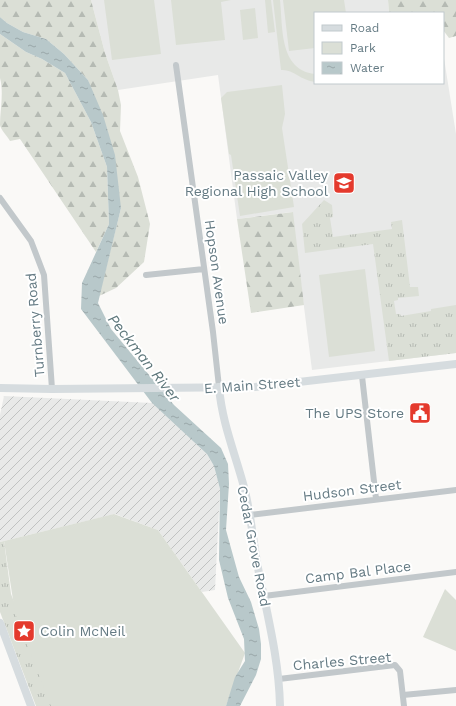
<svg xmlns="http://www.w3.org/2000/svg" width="456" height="706" font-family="'Work Sans',sans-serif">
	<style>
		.built { fill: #e8e9e8 }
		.industrial { fill: url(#industrial-furrows) }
		.grass { fill: url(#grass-tufts) }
		.forest { fill: url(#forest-firs) }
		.green { fill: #dbdfd6 }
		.water { fill: url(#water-ripples) }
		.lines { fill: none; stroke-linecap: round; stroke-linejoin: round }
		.street { stroke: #c2c8cb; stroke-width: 6 }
		.secondary { stroke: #d6dcdf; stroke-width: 8 }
		.labels { text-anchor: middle; stroke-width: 4; stroke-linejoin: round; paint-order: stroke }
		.poi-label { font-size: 14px; fill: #647a83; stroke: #fff; text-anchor: end }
		.street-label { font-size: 14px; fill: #647a83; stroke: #fff }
		.water-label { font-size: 15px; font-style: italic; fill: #5f787c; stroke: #fff }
	</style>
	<defs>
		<pattern id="industrial-furrows" width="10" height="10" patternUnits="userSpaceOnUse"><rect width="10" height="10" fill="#e8e9e8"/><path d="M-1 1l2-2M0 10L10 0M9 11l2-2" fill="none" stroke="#c0c2c1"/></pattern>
		<pattern id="grass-tufts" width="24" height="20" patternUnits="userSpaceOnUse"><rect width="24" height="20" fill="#dbdfd6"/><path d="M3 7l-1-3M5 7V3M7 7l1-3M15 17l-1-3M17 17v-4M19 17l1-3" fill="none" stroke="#b5bab3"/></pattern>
		<pattern id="forest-firs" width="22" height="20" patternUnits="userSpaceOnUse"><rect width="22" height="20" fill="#dbdfd6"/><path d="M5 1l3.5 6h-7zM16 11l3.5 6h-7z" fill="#b5bab3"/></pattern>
		<pattern id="water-ripples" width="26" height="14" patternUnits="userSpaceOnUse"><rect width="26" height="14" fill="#b8c8ca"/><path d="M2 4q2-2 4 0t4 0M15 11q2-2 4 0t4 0" fill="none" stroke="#99a7a9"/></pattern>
	</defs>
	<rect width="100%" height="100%" fill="#faf9f7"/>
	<!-- built -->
	<path class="built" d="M91,0H388L389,13H315V83H443V52L456,134V353L312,370L292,212L237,219L218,75L118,90L105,53Z"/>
	<!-- industrial -->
	<path class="industrial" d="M4,396L152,403L189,435L207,454L214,466L220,489L215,590L202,592L158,530L115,514L0,542V415Z"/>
	<!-- grass -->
	<path class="grass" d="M324,200L332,205L333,217L330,218L333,237L392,229L391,222L402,220L410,287H418L419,296L398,298V300L394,301L396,314H400L401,316L431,311V309L456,305V353L389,361L373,244L305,253L302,224Z
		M4,541L11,594L54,706H36L0,612V542Z"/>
	<!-- forest -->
	<path class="forest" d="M0,0H91L105,53L118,90L121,105L120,131L138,177L150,224L144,262L116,288L99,296L121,208L88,80L64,54L46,39L23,32L7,23L0,17Z
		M388,0H456V36L449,38L443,30V13H389Z
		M0,34L26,52L42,59L65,73L91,122L107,167L109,224L96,252L20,139L10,141C7,136 1,130 0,125C0,110 4,93 0,78Z
		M293,212L304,305L251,313L237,219Z"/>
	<!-- green -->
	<path class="green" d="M104,0H154L161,54L112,60Z
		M171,0H231L221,2L225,40L176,45Z
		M265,0H271L275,32L268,33Z
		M273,0H280C283,27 279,70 315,74V82C300,80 293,69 281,70Z
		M283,0H344L346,13H315V48L289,51Z
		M255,8L258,38L243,40L240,10Z
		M282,85L285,114L282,128L294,207L240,216L231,155L229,154L221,98L227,92Z
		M365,269L375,351L329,357L319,275Z
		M114,514L158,530L245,653L226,706H51L15,613L4,541Z
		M445,589L456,600V651L423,637Z"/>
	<!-- water -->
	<path class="water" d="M0,17L7,23L23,32L46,39L64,54L88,80L103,115L115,155L121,208L98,303L111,329L174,405L221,448L228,464L229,484L226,530L239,577L251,602L259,629L261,644V659L256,675L240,706H226L235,677L245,661L244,639L228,598L219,560L220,489L214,466L207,454L152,403L81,309L82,283L109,224L107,167L91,122L65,73L42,59L26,52L0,34Z"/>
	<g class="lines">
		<!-- street -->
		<path class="street" d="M176,65L213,332L219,387
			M0,198L31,241L44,275L52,389
			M146,275L204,269
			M362,376L376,499
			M250,515L456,490
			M264,596L456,572
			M279,679L395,665L400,671L404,706
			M403,695L456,690"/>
		<!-- secondary -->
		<path class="secondary" d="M219,387C222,423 235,453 244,487C251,514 253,541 258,568C267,614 279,659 280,706
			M0,388L52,389L255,387L456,364
			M0,623L31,706"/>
	</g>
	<!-- icons -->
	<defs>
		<g id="school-square" transform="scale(1.15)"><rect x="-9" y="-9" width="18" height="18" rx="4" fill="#e43a2d" stroke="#fff"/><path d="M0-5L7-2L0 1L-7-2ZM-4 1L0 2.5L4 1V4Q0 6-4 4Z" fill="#fff"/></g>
		<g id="civic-square" transform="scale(1.15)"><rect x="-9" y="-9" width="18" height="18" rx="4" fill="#e43a2d" stroke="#fff"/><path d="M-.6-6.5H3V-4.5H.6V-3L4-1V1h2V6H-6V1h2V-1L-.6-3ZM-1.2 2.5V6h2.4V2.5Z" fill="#fff"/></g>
		<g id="sight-square" transform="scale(1.15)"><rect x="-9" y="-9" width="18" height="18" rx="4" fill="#e43a2d" stroke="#fff"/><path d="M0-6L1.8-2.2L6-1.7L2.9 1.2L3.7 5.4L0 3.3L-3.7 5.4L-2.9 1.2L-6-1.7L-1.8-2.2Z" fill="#fff"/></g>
	</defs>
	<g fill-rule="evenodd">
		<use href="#school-square" x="344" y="183"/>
		<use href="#civic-square" x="420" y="413"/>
		<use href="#sight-square" x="24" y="631"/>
	</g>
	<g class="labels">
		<!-- poi labels -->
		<g class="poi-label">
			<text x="328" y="180">Passaic Valley<tspan x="328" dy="16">Regional High School</tspan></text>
			<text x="404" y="418">The UPS Store</text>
			<text x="40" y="636" text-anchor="start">Colin McNeil</text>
		</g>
		<!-- street labels -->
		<g class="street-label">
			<text transform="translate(217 272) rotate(82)" y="5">Hopson Avenue</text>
			<text transform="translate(35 325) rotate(-95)" y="5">Turnberry Road</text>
			<text transform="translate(252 385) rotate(-4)" y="5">E. Main Street</text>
			<text transform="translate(352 490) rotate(-7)" y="5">Hudson Street</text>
			<text transform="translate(254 546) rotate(79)" y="5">Cedar Grove Road</text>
			<text transform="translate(358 572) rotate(-7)" y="5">Camp Bal Place</text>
			<text transform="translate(342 661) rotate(-5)" y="5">Charles Street</text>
		</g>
		<!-- water labels -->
		<g class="water-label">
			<text transform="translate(144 358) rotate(52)" y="5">Peckman River</text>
		</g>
	</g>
	<!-- legend -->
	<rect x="314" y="12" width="130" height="72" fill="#ffffff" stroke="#c1cacd"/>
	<rect x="322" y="25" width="20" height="6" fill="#d6dcdf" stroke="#c1cacd"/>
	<text x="350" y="32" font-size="12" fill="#647a83">Road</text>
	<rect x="322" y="42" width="20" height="12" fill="#dbdfd6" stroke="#c1cacd"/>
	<text x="350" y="52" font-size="12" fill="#647a83">Park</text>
	<rect x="322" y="62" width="20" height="12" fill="url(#water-ripples)" stroke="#c1cacd"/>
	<text x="350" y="72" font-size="12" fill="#647a83">Water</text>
</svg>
